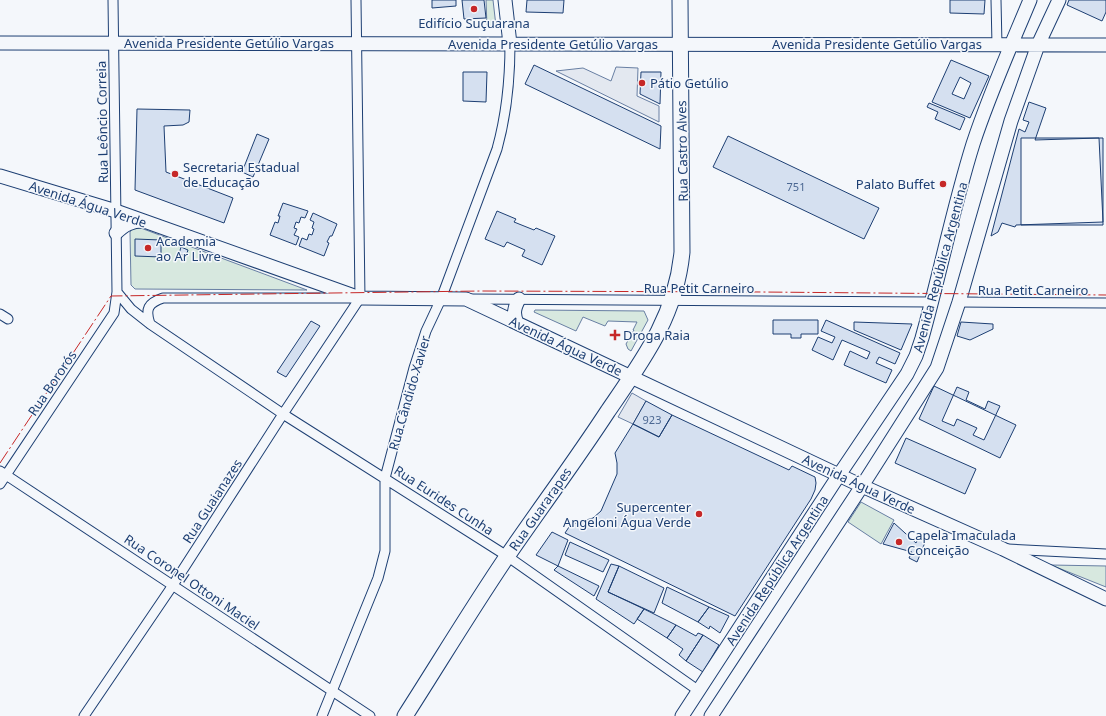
<svg xmlns="http://www.w3.org/2000/svg" width="1106" height="716" font-family="'Noto Sans',sans-serif">
	<style>
		.green { fill: #d7e8df; stroke: #687fa3 }
		.parking { fill: #e3e8f0; stroke: #687fa3 }
		.building { fill: #d5e0f0; stroke: #1d3f73; fill-rule: evenodd }
		.lines { fill: none; stroke-linecap: round; stroke-linejoin: round }
		.street-casing { stroke: #1d3f73; stroke-width: 11 }
		.secondary-casing { stroke: #1d3f73; stroke-width: 15 }
		.primary-casing { stroke: #1d3f73; stroke-width: 17 }
		.street { stroke: #f4f7fb; stroke-width: 9 }
		.secondary { stroke: #f4f7fb; stroke-width: 13 }
		.primary { stroke: #f4f7fb; stroke-width: 15 }
		.power { stroke: #c62828; stroke-width: 1; stroke-dasharray: 14 3 2 3; stroke-linecap: butt }
		.poi-dot { fill: #c62828; stroke: #f4f7fb; stroke-width: 1.5 }
		.labels { text-anchor: middle; stroke-width: 3; stroke-linejoin: round; paint-order: stroke }
		.number-label { font-size: 11px; fill: #4b6792 }
		.poi-label { font-size: 13px; fill: #1d3f73; stroke: #f4f7fb; text-anchor: start }
		.street-label { font-size: 13px; fill: #1d3f73; stroke: #f4f7fb }
	</style>
	<rect width="100%" height="100%" fill="#f4f7fb"/>
	<!-- green -->
	<path class="green" d="M486,0H493L496,26L487,27Z
		M138,227L307,290L135,289L131,285L130,232L133,228Z
		M535,310L644,311L648,320L631,351L628,349L626,344L634,330H633L637,322L608,321L605,326L583,317L576,331L534,312Z
		M861,502L894,520L881,544L848,522Z
		M1051,565L1106,566V587Z"/>
	<!-- parking -->
	<path class="parking" d="M616,67L638,68L637,96L659,106V122L556,71L583,68L611,81Z
		M632,393L646,401L633,424L618,417Z"/>
	<!-- building -->
	<path class="building" d="M432,0H456V6L432,8Z
		M462,0H484L486,18L464,19Z
		M527,0H564L563,13L526,12Z
		M950,0H985L984,14L950,13Z
		M1069,0H1106V12L1102,21L1067,5Z
		M951,60L989,76L970,118L932,102ZM960,77L971,83L964,99L952,94Z
		M534,65L661,126L660,149L525,84Z
		M463,72H487L486,102L463,101Z
		M641,72H661L660,104L640,94Z
		M1029,102L1046,108L1035,140L1099,138L1103,222L1016,225L1015,227L1002,223L998,232L991,236L1019,129L1025,132L1029,122L1023,120Z
		M929,103L965,118L960,130L935,119L938,112L927,107Z
		M137,109L190,110L189,122L183,125L164,126L166,172L233,198L224,223L135,190Z
		M257,134L269,139L253,177L242,172Z
		M728,136L879,208L864,239L713,167Z
		M1021,138H1103V225H1021Z
		M283,203L308,211L305,218L301,217L299,223L296,222L294,228L297,229L294,235L299,237L296,245L270,235L275,222L278,223L280,216H278Z
		M497,211L516,219L514,222L534,230L536,228L555,236L542,265L522,256L525,250L507,242L504,247L485,239Z
		M313,213L337,224L332,236H330L327,242L329,243L324,256L299,246L302,238L307,240L309,234L312,235L314,229L312,228L314,222L310,220Z
		M135,239L161,240V257L135,256Z
		M181,247L188,250L186,256L179,254Z
		M773,320H818V334H801V338H791V334H773Z
		M826,320L900,353L895,364L879,357L876,363L892,370L886,383L844,365L850,351L867,359L870,352L842,340L833,360L812,350L818,337L832,343L835,337L821,331Z
		M311,321L320,326L286,377L277,372Z
		M854,322L912,324L901,350L854,330Z
		M961,322L993,324V329L970,340L957,336Z
		M934,386L1016,425L1000,458L919,419Z
		M957,387L969,392L966,400L985,409L988,401L1000,406L984,440L973,435L977,428L957,419L954,426L942,421Z
		M646,401L672,415L659,437L633,424Z
		M672,415L789,470L792,466L815,477L816,483L815,490L811,499L735,616L565,533L569,527L573,524L593,518L601,511L617,474V463L615,453L633,424L659,437Z
		M906,438L976,469L965,494L895,463Z
		M894,523L916,543L919,537L926,540L917,562L909,558L912,552L883,544Z
		M552,532L568,540L558,566L536,555Z
		M570,542L609,560L603,572L565,555Z
		M611,564L619,566L608,592L644,609L634,624L596,599Z
		M558,566L599,586L594,596L554,570Z
		M619,566L664,588L654,613L608,592Z
		M667,587L709,607L698,622L662,603Z
		M709,607L729,616L720,633L710,626L709,629L698,622Z
		M644,609L676,625L667,638L637,619Z
		M676,625L696,636L698,633L703,635L686,661L679,655L683,649L667,638Z
		M703,635L719,645L703,672L686,661Z"/>
	<g class="lines">
		<!-- street casing -->
		<g class="street-casing">
			<path id="street" d="M356,0L360,298
				M996,0L997,45
				M117,292L131,309L150,324L283,414L507,556L699,691
				M469,299L932,302
				M959,302L1106,303
				M0,314L8,319
				M150,324C145,309 148,303 163,298H352
				M0,471L370,716
				M0,484L114,313L117,292L113,0
				M1008,549L1106,554
				M84,716L173,585L283,414L360,298
				M322,716L378,578L385,551V478L414,368L426,331L441,299L497,149C507,113 510,81 510,44"/>
		</g>
		<!-- secondary casing -->
		<g class="secondary-casing">
			<path id="secondary" d="M505,0L510,44
				M0,43L1106,45
				M0,176L116,211L360,298L466,299L862,486L1003,549L1106,599
				M116,233C124,225 131,221 143,221
				M517,323C513,314 514,308 519,299
				M682,716L839,475L907,374L916,356L922,338C940,274 953,208 973,144C989,95 1010,48 1030,0
				M711,716L862,486L937,368L959,302L1011,121L1038,45L1059,0"/>
		</g>
		<!-- primary casing -->
		<g class="primary-casing">
			<path id="primary" d="M405,716C439,663 472,608 508,555C541,507 576,460 608,411C643,360 676,316 682,252L680,0"/>
		</g>
		<!-- street -->
		<use href="#street" class="street"/>
		<!-- secondary -->
		<use href="#secondary" class="secondary"/>
		<!-- primary -->
		<use href="#primary" class="primary"/>
		<!-- power -->
		<path class="power" d="M0,463L111,296L481,291L761,292L1106,295"/>
	</g>
	<!-- markers -->
	<g class="poi-dot">
		<circle cx="474" cy="9" r="4"/>
		<circle cx="642" cy="83" r="4"/>
		<circle cx="175" cy="174" r="4"/>
		<circle cx="943" cy="184" r="4"/>
		<circle cx="148" cy="248" r="4"/>
		<path d="M613 329h4v4h4v4h-4v4h-4v-4h-4v-4h4z"/>
		<circle cx="699" cy="514" r="4"/>
		<circle cx="899" cy="542" r="4"/>
	</g>
	<g class="labels">
		<!-- number labels -->
		<g class="number-label">
			<text x="796" y="191">751</text>
			<text x="652" y="424">923</text>
		</g>
		<!-- poi labels -->
		<g class="poi-label">
			<text x="474" y="28" text-anchor="middle">Edifício Suçuarana</text>
			<text x="650" y="88">Pátio Getúlio</text>
			<text x="183" y="172">Secretaria Estadual<tspan x="183" dy="15">de Educação</tspan></text>
			<text x="935" y="189" text-anchor="end">Palato Buffet</text>
			<text x="156" y="246">Academia<tspan x="156" dy="15">ao Ar Livre</tspan></text>
			<text x="623" y="340">Droga Raia</text>
			<text x="691" y="512" text-anchor="end">Supercenter<tspan x="691" dy="15">Angeloni Água Verde</tspan></text>
			<text x="907" y="540">Capela Imaculada<tspan x="907" dy="15">Conceição</tspan></text>
		</g>
		<!-- street labels -->
		<g class="street-label">
			<text x="229" y="48">Avenida Presidente Getúlio Vargas</text>
			<text x="553" y="49">Avenida Presidente Getúlio Vargas</text>
			<text x="877" y="49">Avenida Presidente Getúlio Vargas</text>
			<text transform="translate(102 122) rotate(-91)" y="5">Rua Leôncio Correia</text>
			<text transform="translate(682 151) rotate(-91)" y="5">Rua Castro Alves</text>
			<text transform="translate(88 204) rotate(18)" y="5">Avenida Água Verde</text>
			<text transform="translate(940 267) rotate(-75)" y="5">Avenida República Argentina</text>
			<text x="699" y="293">Rua Petit Carneiro</text>
			<text x="1033" y="295">Rua Petit Carneiro</text>
			<text transform="translate(566 346) rotate(25)" y="5">Avenida Água Verde</text>
			<text transform="translate(52 383) rotate(-56)" y="5">Rua Bororós</text>
			<text transform="translate(409 393) rotate(-74)" y="5">Rua Cândido Xavier</text>
			<text transform="translate(859 484) rotate(25)" y="5">Avenida Água Verde</text>
			<text transform="translate(444 500) rotate(33)" y="5">Rua Eurides Cunha</text>
			<text transform="translate(212 501) rotate(-57)" y="5">Rua Guaianazes</text>
			<text transform="translate(540 509) rotate(-55)" y="5">Rua Guararapes</text>
			<text transform="translate(777 570) rotate(-57)" y="5">Avenida República Argentina</text>
			<text transform="translate(192 582) rotate(34)" y="5">Rua Coronel Ottoni Maciel</text>
		</g>
	</g>
</svg>
